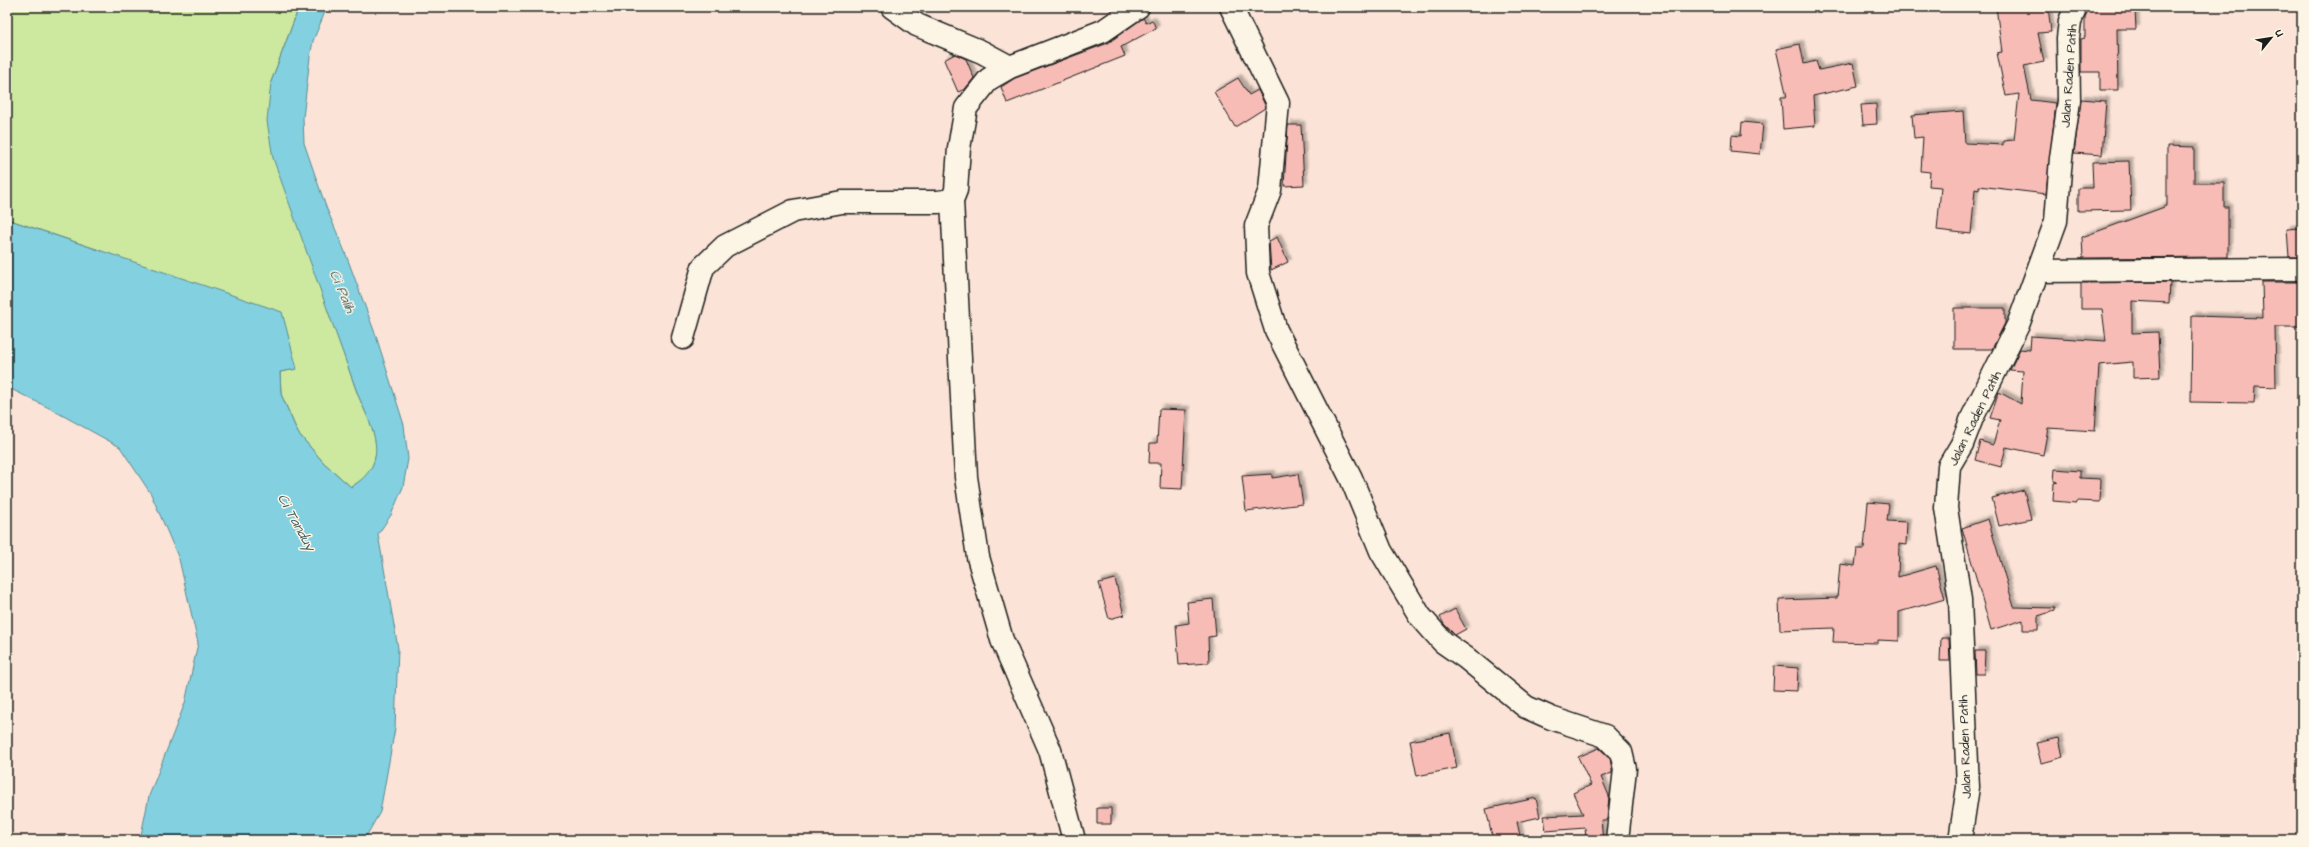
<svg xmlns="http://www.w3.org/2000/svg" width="2309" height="847" font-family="'Architects Daughter',sans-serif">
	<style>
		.green { fill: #cde99f; stroke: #74825e }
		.water { fill: #83d1e0; stroke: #5a8992 }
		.building { fill: #f8bcb6; stroke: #1c1c1c; filter: url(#shadow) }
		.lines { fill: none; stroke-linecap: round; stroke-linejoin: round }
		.minor-casing { stroke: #1c1c1c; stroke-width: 25 }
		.minor { stroke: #fcf5e5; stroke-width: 22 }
		.labels { text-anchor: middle; stroke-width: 3; stroke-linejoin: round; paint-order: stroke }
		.street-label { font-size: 13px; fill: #1c1c1c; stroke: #fcf5e5 }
		.water-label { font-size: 14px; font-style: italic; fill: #405b61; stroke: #fcf5e5 }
	</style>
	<defs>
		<filter id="shadow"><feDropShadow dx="3.5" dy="-3.5" stdDeviation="1" flood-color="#0004"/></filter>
	</defs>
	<rect width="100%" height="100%" fill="#fbe4d7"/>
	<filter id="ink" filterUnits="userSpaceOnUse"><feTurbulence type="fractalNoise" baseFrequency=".025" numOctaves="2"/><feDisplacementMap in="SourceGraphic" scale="8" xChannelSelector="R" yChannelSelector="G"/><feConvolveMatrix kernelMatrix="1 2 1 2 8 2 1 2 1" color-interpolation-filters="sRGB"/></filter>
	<g filter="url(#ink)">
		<!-- green -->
		<path class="green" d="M7,7H299L271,82L329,312L358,395L373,429L377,446L374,462L368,476L351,487L324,463L298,433L281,394L280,372L296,369L99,250L7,219Z"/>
		<!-- water -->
		<path class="water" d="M299,7H327L313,41L310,57L303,118L304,143L326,207L345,252L376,336L404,425L408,459L403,487L391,515L378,534L398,648L395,728L380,812L364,840H140L149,796L185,703L198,643L179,559L151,494L120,447L49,408L7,387V219L282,312L297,369L280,372L281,394L298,433L324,463L351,487C392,462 373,430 358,395L273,158L267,121L271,82Z"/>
		<!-- building -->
		<path class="building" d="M1996,7H2048L2051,32L2038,33L2044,62L2024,66L2031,100L2056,103L2046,194L1979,186V190L1975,189L1971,234L1937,230L1941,187L1929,186L1930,172L1921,171L1923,137L1914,138L1912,115L1963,111L1965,143L2003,145V141L2014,140L2019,94L2006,96L1997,53L2002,52Z
			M2088,7H2123V10H2135L2136,29H2117L2118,90H2100V72H2081V39L2085,38V18Z
			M1143,18L1146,23L1152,20L1156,28L1121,47L1125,56L1007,103L1001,87L1015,78L1108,43Z
			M1800,44L1804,64L1816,61L1819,70L1853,63L1858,86L1813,96L1815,126L1783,129L1781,97H1787L1776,49Z
			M955,54L966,59L974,78L965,89L958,92L944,60Z
			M1238,78L1249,95L1258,90L1265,105V108L1235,127L1214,92Z
			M2081,99L2106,101L2102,155L2074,153Z
			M1876,104L1877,124L1863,125L1861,105Z
			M1742,122L1763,124L1760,154L1731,151L1732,135L1741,136Z
			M1288,125H1301L1304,185L1284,186Z
			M2167,146L2194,147V183H2224V207H2228V257L2083,258L2082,237L2167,206Z
			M2129,161L2131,210L2078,211V188H2093L2092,162Z
			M2302,228V257H2289L2287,229Z
			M1277,237L1288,262L1271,270L1269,241Z
			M2170,282L2169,303L2132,301V333L2158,332L2160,377L2133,378V362L2099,365L2095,431L2048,428L2043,455L2006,447L2001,467L1975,460L1980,441L1993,445L2000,420L1990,418L1999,392L2021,404L2023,371L2010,370L2020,349L2030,350L2031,336L2106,341L2102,309H2081V283Z
			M2262,282H2302V327H2275L2276,387L2255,386L2254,403L2191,402L2192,316L2263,318Z
			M1954,308H2005V323L1992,349H1954Z
			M1159,409L1186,410L1182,489L1160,488L1161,463H1149L1150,443H1157Z
			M2055,469L2080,471V478L2101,479L2100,502L2077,501V503L2053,501L2054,483L2058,482L2054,481Z
			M1272,474V478L1298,474L1303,504L1246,511L1242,476Z
			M2024,490L2031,519L1999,526L1992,498Z
			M1868,502L1889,504L1887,521L1907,522L1906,545L1899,544L1898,577L1936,566L1945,599L1899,612V641L1878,640V643L1833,642L1834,628L1780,630L1779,600L1837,598L1840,564L1855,566L1857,549H1864Z
			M1988,519L2014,607L2054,608V611L2038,616V630H2023V620L1991,630L1962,528Z
			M1115,579L1124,615L1109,619L1099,583Z
			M1213,599L1216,636L1208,637L1209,663L1179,665L1176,625L1189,623L1187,602Z
			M1455,609L1466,629L1455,635L1444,624L1440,617Z
			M1941,638H1949L1950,661H1940Z
			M1975,651H1985L1984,674H1976Z
			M1774,666L1798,668L1797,691L1773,690Z
			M1450,733L1457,768L1417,776L1410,741Z
			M2059,738L2063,757L2041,763L2036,743Z
			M1599,748L1610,758L1612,770V773L1601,777L1609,796L1607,820H1601L1603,840H1586L1585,828L1546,831L1544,816L1583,814L1573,793L1591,785L1578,757Z
			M1536,798L1540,817L1517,822L1521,840H1493L1486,809Z
			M1097,808H1111V824H1097Z"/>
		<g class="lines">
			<!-- minor casing -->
			<g class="minor-casing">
				<path id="minor" d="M892,7L917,25L982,52L1010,67L1103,31L1138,7
					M1231,7L1278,103L1270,190L1256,226L1258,273L1276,330L1351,478L1381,551L1420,616L1443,642L1466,658L1526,707L1551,718L1605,736L1621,752L1625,769L1617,840
					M952,200L966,477L978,557L1002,640L1050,750L1074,840
					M2038,271L2302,269
					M683,338L703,267L725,246L793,211L842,202H938L952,200L956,190L959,148L966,108L989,79L1010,67
					M1960,840L1968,787L1960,600L1946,508L1949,466L1962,444L1972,418L2018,325L2056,221L2061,158L2069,101L2068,38L2070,21L2076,7"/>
			</g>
			<!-- minor -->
			<use href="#minor" class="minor"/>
		</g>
	</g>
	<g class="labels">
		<!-- street labels -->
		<g class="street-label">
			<text transform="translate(2068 76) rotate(-86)" y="5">Jalan Raden Patih</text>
			<text transform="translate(1974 418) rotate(-64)" y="5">Jalan Raden Patih</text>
			<text transform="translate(1964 747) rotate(-92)" y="5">Jalan Raden Patih</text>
		</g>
		<!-- water labels -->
		<g class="water-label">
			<text transform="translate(343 291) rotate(67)" y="5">Ci Palih</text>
			<text transform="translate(297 522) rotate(61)" y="5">Ci Tanduy</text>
		</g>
	</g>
	<!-- margin -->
	<rect width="2309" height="847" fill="none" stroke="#fcf5e5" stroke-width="24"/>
	<rect x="12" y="12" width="2285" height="823" fill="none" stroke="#1c1c1c" stroke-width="1.5" filter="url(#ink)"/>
	<!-- north arrow -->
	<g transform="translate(2271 38) rotate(60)" stroke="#fcf5e5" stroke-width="3" paint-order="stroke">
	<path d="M0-3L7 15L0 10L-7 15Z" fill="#1c1c1c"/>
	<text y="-6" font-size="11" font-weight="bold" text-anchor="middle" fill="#1c1c1c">U</text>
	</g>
</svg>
